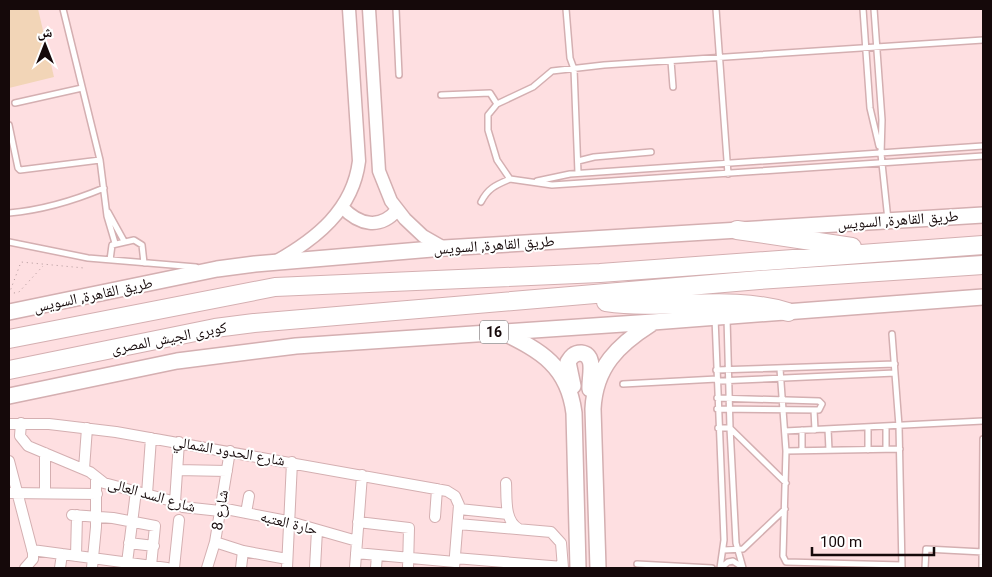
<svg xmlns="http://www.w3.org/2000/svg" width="992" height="577" font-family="Roboto,'Noto Naskh Arabic',sans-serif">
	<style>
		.green { fill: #f2d5b7 }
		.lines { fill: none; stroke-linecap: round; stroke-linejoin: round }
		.service-casing { stroke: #d4afb1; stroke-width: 8 }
		.minor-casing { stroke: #d4afb1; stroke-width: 12 }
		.tertiary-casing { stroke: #d4afb1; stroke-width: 15 }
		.primary-casing { stroke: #d4afb1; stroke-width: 18 }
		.motorway-casing { stroke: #d4afb1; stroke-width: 20 }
		.path { stroke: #b09799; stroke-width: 1; stroke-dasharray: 1 4; stroke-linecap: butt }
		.service { stroke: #fff; stroke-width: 5 }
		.minor { stroke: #fff; stroke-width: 10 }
		.tertiary { stroke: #fff; stroke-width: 12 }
		.primary { stroke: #fff; stroke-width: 15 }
		.motorway { stroke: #fff; stroke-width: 18 }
		.labels { text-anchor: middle; stroke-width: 4; stroke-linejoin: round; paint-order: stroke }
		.shield { fill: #fff; stroke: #5b5354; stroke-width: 1 }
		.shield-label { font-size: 14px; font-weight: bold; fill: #15090a }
		.street-label { font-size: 15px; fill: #15090a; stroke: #fff }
	</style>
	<rect width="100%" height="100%" fill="#fedfe1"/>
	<!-- green -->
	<path class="green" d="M9,9H38L54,77L9,88Z"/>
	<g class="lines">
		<!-- service casing -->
		<g class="service-casing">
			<path id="service" d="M63,9L100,160L107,216L115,243
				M396,9L399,75
				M566,9L570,58L574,69L578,173
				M716,9L728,174
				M863,9L870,108L879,146
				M874,9L882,120L881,154L888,220
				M983,40L604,65L552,71L533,87L497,104L488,115V130L497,160L510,179L552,185L983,156
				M671,61L673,87
				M441,95L490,93L497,104
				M15,103L82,88
				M9,125L18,168L20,170L100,160
				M578,161L594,157L651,152
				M537,181L570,174L983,146
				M481,202C488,188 496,185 510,179
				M108,212L124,241
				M9,213C43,210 73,201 104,188
				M9,242L88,258L196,267
				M110,260L112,245L134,240L142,245L144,263
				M715,318L724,540L720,568
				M727,318L730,428L736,543L743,568
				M892,334L899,426L902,568
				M780,369L786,451L900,449
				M716,370L895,364
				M717,381L895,373
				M623,384L717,379
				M717,398L819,401L822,404L819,410L717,409
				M814,410L815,430
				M886,426V449
				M718,428H730L786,483
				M828,429L829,450
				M802,430V450
				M785,431L983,421
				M868,450V427
				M786,451L783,556L786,562L902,565
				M724,550L743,549L785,509
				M637,564L712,568
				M721,568L728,562L733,561L742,567
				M925,568L926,549L983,552
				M982,568L983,439"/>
		</g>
		<!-- minor casing -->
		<g class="minor-casing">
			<path id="minor" d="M21,423L20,436L28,446L90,472L104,483L172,501L183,507L220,511
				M9,424H49L116,432L447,491L455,496L459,505L454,568
				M9,461L33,553V559L25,568
				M84,469L87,428
				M177,470L227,471
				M506,483C507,498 504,521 519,529
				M9,493L97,494
				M45,493V453
				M147,494L151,438
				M175,502L179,442
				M221,508L287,521L357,541
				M459,509L508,514
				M246,513L249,496
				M72,515L113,518L155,526L151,566
				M435,517L437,489
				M358,522L409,528L408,568
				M458,524L551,532L561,543L563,568
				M215,542L243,551L287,559
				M129,543L154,546
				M32,550L167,568
				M356,553L455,562
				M76,556L77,515
				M455,558L563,567
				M127,563L136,491
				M60,568L62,554
				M92,568L96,527V477
				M174,568L179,520
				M207,568L215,542L230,451
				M241,568L243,551
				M287,568L292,462
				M315,568L317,530
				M355,568L362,475
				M376,568L377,555"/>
		</g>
		<!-- tertiary casing -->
		<g class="tertiary-casing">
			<path id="tertiary" d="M369,9L379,171L391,201L405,219L423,236L444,248
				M342,207C359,225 380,230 397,210
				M275,262C316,239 353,210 359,161L349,9"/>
		</g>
		<!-- primary casing -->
		<g class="primary-casing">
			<path id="primary" d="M9,312L217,269L255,264L444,248L983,215
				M502,332C541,351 568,366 574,413L578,568
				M573,386L568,362C571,357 574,353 581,353C597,355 589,378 590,389
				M9,396L177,361L296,346L653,322L983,297
				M598,568L593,409C595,367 618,345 651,324"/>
		</g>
		<!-- motorway casing -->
		<g class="motorway-casing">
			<path id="motorway" d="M737,230L852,247
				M606,302C667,311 729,294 788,312
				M9,339L275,287L600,273L983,245
				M9,370L215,328L254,323L759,280L983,265"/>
		</g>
		<!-- path -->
		<path class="path" d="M9,294L21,262L84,268L85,266
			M9,294L19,292L43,266"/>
		<!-- service -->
		<use href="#service" class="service"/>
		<!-- minor -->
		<use href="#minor" class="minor"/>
		<!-- tertiary -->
		<use href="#tertiary" class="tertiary"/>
		<!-- primary -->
		<use href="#primary" class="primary"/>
		<!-- motorway -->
		<use href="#motorway" class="motorway"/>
	</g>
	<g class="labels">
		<!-- shield labels -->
		<rect class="shield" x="480" y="320.5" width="28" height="23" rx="4"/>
		<g class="shield-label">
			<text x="494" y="337">16</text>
		</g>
		<!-- street labels -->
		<g class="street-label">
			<text transform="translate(898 220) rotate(-4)" y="5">طريق القاهرة, السويس</text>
			<text transform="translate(494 245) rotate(-4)" y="5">طريق القاهرة, السويس</text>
			<text transform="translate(93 295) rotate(-12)" y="5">طريق القاهرة, السويس</text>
			<text transform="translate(169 338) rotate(-11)" y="5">كوبرى الجيش المصرى</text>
			<text transform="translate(229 451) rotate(10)" y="5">شارع الحدود الشمالي</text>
			<text transform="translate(152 495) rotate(16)" y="5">شارع السد العالى</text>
			<text transform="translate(220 510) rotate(-81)" y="5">شارع 8</text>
			<text transform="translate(289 523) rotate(14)" y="5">حارة العتبه</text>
		</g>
	</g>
	<!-- border -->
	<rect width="992" height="577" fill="none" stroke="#15090a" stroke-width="20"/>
	<!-- north arrow -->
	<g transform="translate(45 45)" stroke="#ffffff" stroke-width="4" paint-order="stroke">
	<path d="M0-4L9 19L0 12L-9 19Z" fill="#15090a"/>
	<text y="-8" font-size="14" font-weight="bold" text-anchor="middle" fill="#15090a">ش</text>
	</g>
	<!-- scale -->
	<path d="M812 547v8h122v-8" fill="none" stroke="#15090a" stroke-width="2.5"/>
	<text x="820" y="547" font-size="15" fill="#15090a" stroke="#ffffff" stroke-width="4" paint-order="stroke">100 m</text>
</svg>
